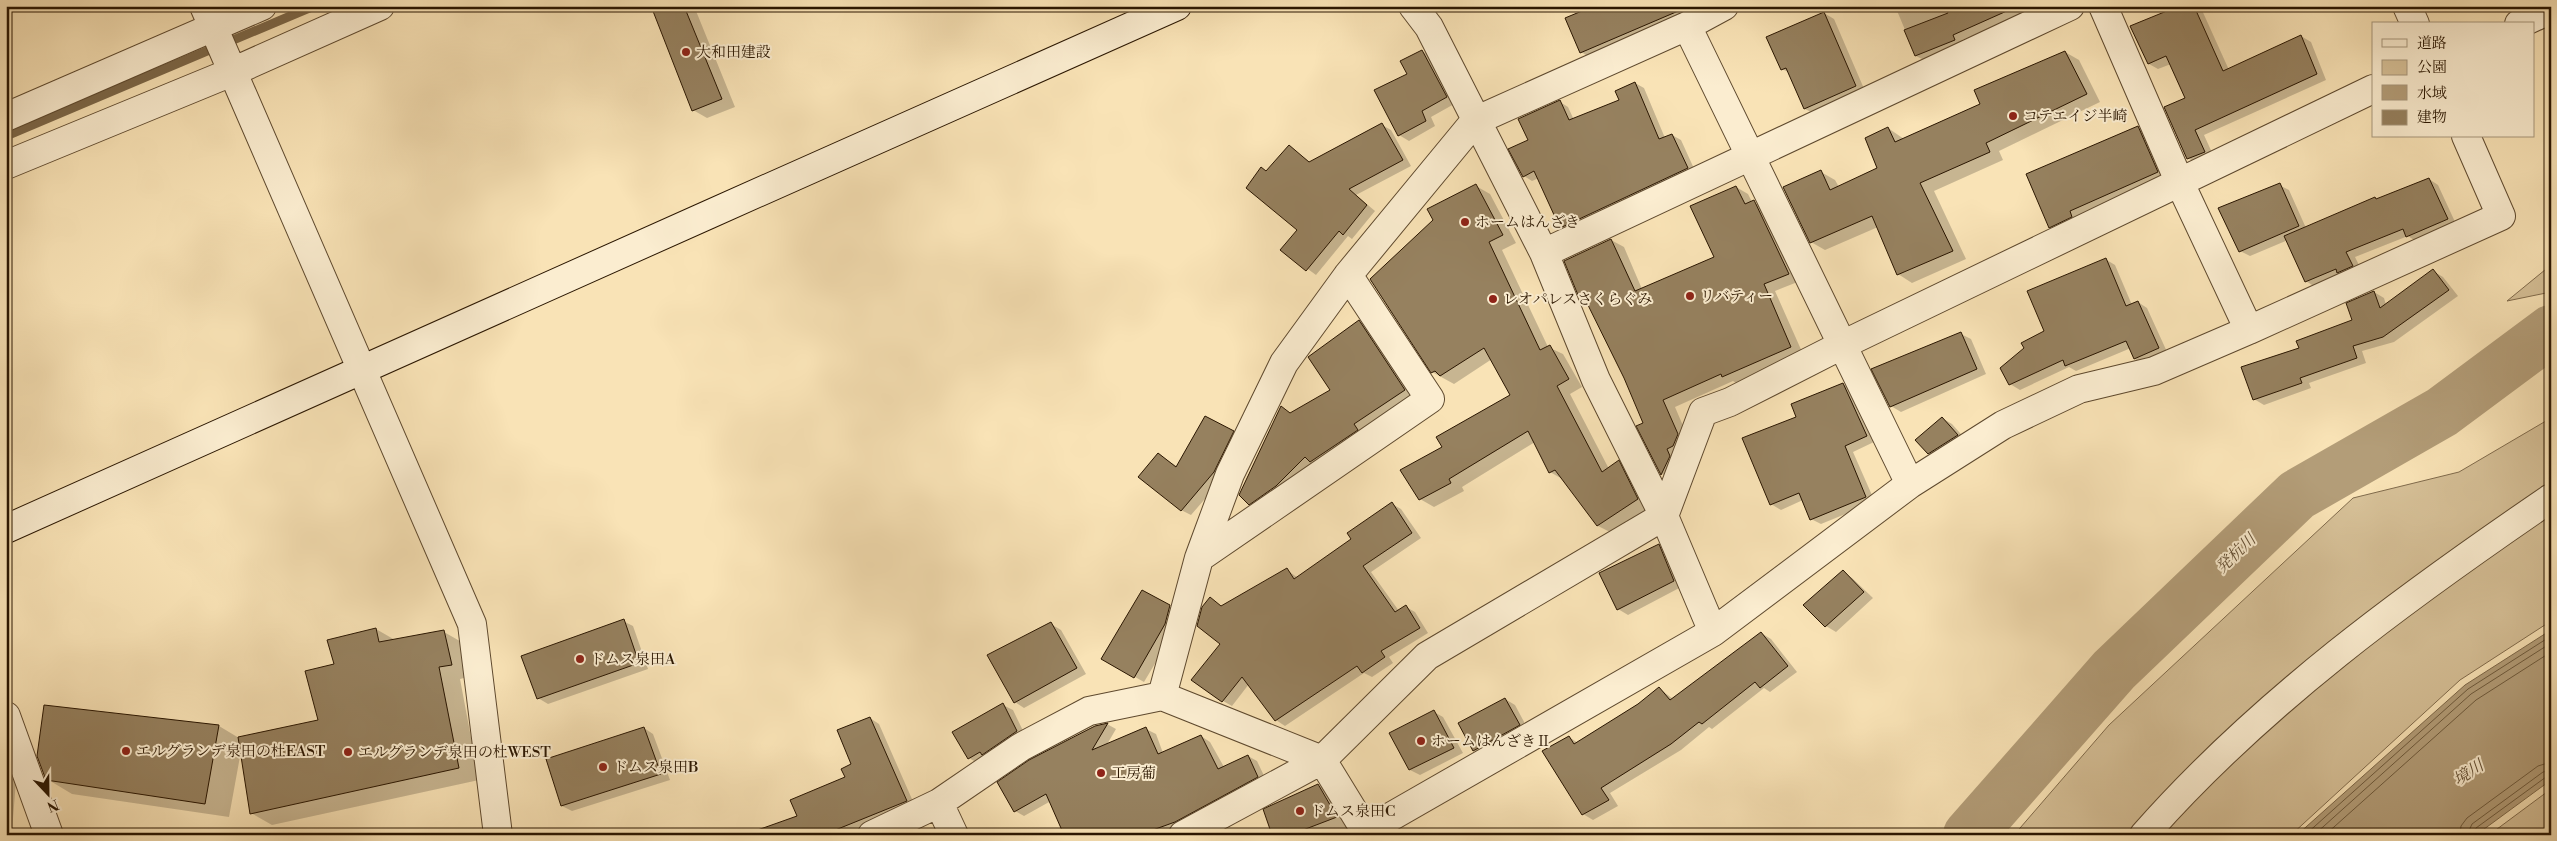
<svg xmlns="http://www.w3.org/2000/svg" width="2557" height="841" font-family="'Libre Bodoni','Noto Serif JP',serif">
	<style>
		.green { fill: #d6c097; stroke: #806b4c }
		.water { fill: #b39d78; stroke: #7c6748 }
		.shadow { fill: #0003 }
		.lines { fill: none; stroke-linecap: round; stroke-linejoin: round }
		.shore { stroke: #6e5a3c; stroke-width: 1 }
		.stream { stroke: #7c6748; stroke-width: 9 }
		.river { stroke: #b39d78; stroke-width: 52 }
		.building { fill: #96815f; stroke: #2a1601 }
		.street-casing { stroke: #5e492e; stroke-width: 30 }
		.secondary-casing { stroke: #2a1601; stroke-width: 30 }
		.street { stroke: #fbedd0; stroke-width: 28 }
		.secondary { stroke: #fbedd0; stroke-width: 28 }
		.poi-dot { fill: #8f2418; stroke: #fbedd0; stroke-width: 2 }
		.labels { text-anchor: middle; stroke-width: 4; stroke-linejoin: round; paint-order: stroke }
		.poi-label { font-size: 15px; fill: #2a1601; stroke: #fbedd0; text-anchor: start }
		.water-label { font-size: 16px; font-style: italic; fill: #614c31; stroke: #fbedd0 }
	</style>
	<rect width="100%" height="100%" fill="#f9e3b6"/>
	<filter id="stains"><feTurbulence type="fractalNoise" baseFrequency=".004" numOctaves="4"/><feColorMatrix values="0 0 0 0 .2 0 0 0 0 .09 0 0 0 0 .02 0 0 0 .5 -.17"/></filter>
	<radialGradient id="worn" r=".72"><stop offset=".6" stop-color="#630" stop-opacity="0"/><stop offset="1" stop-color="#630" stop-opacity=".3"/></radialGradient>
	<!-- green -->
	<path class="green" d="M2551,265V292L2507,301Z
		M2551,418V621L2460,680L2291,835H2014L2109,725L2353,498L2459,472Z
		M2551,789V835H2489Z"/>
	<!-- water -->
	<path class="water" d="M2551,630V780L2476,835H2297L2465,685Z"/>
	<!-- shadow -->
	<path class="shadow" d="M652,6H694L735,107L707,118L693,110Z
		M1597,6H1691L1694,15L1591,58L1581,52L1567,19Z
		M1895,6H2044L1962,40L1964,45L1926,61L1916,56Z
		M2182,6L2201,8L2229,70L2301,36L2311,42L2326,80L2204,135L2214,157L2197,164L2188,158L2186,98L2171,64L2158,69L2149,64Z
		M2285,6H2303L2293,11Z
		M1824,13L1834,19L1865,91L1815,114L1805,109L1790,73L1782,69Z
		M1422,51L1432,57L1456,103L1431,117L1435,126L1409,141L1399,135L1409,75Z
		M2065,52L2079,60L2100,102L1999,151L2003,160L1934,191L1966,259L1912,283L1898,274L1878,227L1825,250L1811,242L1821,172L1835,180L1839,187L1879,169L1888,128L1904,139L1982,105Z
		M1635,83L1644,88L1665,138L1672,135L1681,140L1696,173L1570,232L1561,227L1539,178L1532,181L1524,176L1530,140L1560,102L1568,107L1574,120L1621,101Z
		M1382,125L1391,130L1411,166L1356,195L1375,211L1352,239L1348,236L1316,275L1282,250L1299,230L1267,172L1290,147L1310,162Z
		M2138,127L2151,135L2170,180L2063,235L2050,227Z
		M2429,179L2438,185L2456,224L2417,242L2408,236L2355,257L2362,271L2315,287L2306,281L2288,240L2250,256L2240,251L2279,185L2289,190L2306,228L2375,198L2377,200Z
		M1476,186L1490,194L1516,243L1502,250L1548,347L1563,354L1582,387L1570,394L1609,469L1619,462L1632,470L1651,507L1612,533L1598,526L1564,480L1550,472L1535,442L1462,487L1464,491L1434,507L1420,499L1443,447L1511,396L1492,359L1454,384L1432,372Z
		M1736,187L1748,194L1752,202L1766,208L1800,281L1775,291L1803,354L1736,383L1733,381L1675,407L1690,442L1673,480L1662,474L1638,426L1645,423L1625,377L1586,298L1579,294L1611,240L1624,247L1642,289L1716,258Z
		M2105,259L2115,265L2132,305L2138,302L2147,308L2168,354L2145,364L2135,359L2131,348L2076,371L2069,367L2020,390L2010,384L2046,331Z
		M2433,271L2443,277L2458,296L2394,342L2362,351L2366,363L2309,383L2311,388L2264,405L2254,399L2300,348L2353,321L2374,292L2384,298L2386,305Z
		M1359,321L1368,326L1413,395L1320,467L1313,462L1284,491L1258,509L1249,504L1281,407L1291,413L1332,390Z
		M1961,334L1971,339L1986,374L1901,412L1891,406Z
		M1843,384L1853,390L1876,441L1853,452L1875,502L1821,524L1811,519L1803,500L1781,510L1771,504L1798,418Z
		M1942,418L1952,424L1967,441L1939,459L1929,453Z
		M1233,432L1243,437L1224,477L1191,515L1181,510L1158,454L1178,467Z
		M1392,504L1401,509L1421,538L1371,572L1399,611L1406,607L1415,612L1428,633L1389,657L1393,663L1372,677L1364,673L1285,726L1276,720L1249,684L1232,706L1223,701L1222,644L1210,599L1222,606L1287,570L1298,578L1352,539Z
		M1659,545L1668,551L1683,586L1628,615L1618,609Z
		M1843,572L1852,578L1873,598L1836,632L1826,626L1805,605Z
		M1142,592L1179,612L1175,630L1144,682L1103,659Z
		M623,621L633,626L648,669L548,704L538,698Z
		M1051,624L1061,630L1086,674L1024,708L1015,702Z
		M376,629L395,640L444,632L465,644L472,676L460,679L479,780L272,825L251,813L241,751L229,817L72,794L47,779L219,726L239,738L319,721L335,665Z
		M1761,633L1771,639L1797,672L1770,692L1764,688L1712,729L1709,727L1681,750L1610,793L1618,806L1593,820L1583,814L1543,751L1569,737L1578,743L1638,705L1659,688L1673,699Z
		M1505,699L1515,705L1529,731L1484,756L1474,750L1460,723Z
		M1003,705L1013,710L1026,737L979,764L969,758Z
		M1434,712L1443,717L1463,753L1420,775L1410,770L1391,734Z
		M870,718L879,724L915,806L845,835H749L798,816L847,778Z
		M1107,724L1116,729L1085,782L1024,816L1015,811L1096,727Z
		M644,728L653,734L670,780L572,811L562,806Z
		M1146,729L1156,734L1163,753L1201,736L1210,742L1224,767L1248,756L1257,761L1267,782L1184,827L1163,835H1062L1150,783Z
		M6,749L18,756L12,831L6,830Z
		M1318,785L1343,799L1361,831L1350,835H1273Z
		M738,829L748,835H724Z"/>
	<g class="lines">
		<!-- shore -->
		<path class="shore" d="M2305,835L2468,689L2551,636
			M2314,835L2471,694L2551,643
			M2325,835L2476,700L2551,652
			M2460,835L2461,826L2467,818L2538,766L2551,762
			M2467,835L2472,824L2543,772L2551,770
			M2474,835L2476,828L2546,777L2551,776"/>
		<!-- stream -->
		<path class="stream" d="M6,136L314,6"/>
		<!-- river -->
		<path class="river" d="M1969,835L2114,670L2297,495L2442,412L2551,331"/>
	</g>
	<!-- building -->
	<path class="building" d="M651,6H684L722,99L692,111Z
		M1594,6H1690L1580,53L1565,18Z
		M1945,6H2018L1953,35L1955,40L1915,56L1904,30L1948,13Z
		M2179,6H2194L2223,71L2301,35L2317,74L2195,130L2205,152L2187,159L2164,107L2185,98L2166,56L2148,64L2130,26Z
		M1824,12L1856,86L1804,109L1786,68L1781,70L1766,37Z
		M1422,50L1447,97L1422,111L1426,121L1398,136L1374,90L1407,74L1400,61Z
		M2065,51L2087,94L1986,143L1990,152L1920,183L1953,251L1897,275L1872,216L1810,243L1783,187L1821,170L1830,190L1877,168L1865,138L1888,127L1895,142L1980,104L1974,90Z
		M1635,82L1659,139L1672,134L1688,168L1560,228L1534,171L1523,177L1508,149L1528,140L1518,119L1560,100L1569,120L1619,100L1615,91Z
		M1382,123L1403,160L1349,189L1367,205L1343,235L1339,231L1306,271L1280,250L1297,230L1246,188L1261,167L1266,171L1289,145L1309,162Z
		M2138,126L2158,172L2070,211L2072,217L2049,228L2026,174Z
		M2429,178L2448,219L2406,237L2403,229L2346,252L2353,266L2337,273L2336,269L2305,282L2284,236L2375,197L2376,199Z
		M2280,183L2299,226L2239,252L2218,208Z
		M1476,184L1503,235L1489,242L1540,350L1550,345L1569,379L1557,386L1602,472L1619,460L1638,499L1597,526L1555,470L1549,473L1528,431L1449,479L1451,483L1419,500L1400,470L1442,447L1436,437L1510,395L1484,348L1440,376L1435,371L1431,373L1370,279L1433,220L1427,209Z
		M1736,186L1745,204L1754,200L1789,274L1764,284L1791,347L1722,377L1721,374L1663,400L1678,434L1673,446L1667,449L1670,456L1661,475L1636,426L1643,423L1624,378L1582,293L1578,295L1564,261L1611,239L1635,291L1714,257L1690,206Z
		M2106,258L2126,306L2138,301L2159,348L2134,359L2126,341L2065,366L2063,360L2009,385L2000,368L2024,348L2021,343L2044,331L2027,291Z
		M2433,269L2449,290L2383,337L2353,346L2357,358L2300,378L2302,383L2253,400L2241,367L2299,348L2296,341L2352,320L2346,303L2374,291L2380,308Z
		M1359,320L1405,390L1354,424L1358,430L1310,462L1305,457L1276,486L1249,505L1239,495L1281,406L1290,413L1330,390L1308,357Z
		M1961,332L1977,369L1890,407L1871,369Z
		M1843,383L1867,436L1845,446L1866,497L1810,520L1799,493L1770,505L1742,438L1796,417L1791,404Z
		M1205,416L1234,431L1214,472L1181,511L1138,477L1158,453L1176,467Z
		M1942,417L1958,435L1928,454L1915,440Z
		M1392,502L1412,533L1363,566L1395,612L1406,605L1420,628L1381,651L1385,657L1362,673L1357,666L1275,721L1242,677L1222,702L1191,680L1220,644L1197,626L1202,607L1210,597L1221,606L1287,568L1294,579L1351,539L1347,533Z
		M1659,544L1674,581L1617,610L1599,573Z
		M1843,570L1864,592L1825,627L1803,605Z
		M1142,590L1170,605L1165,624L1134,678L1101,659Z
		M624,619L639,663L537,699L521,656Z
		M1051,622L1077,668L1014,703L987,655Z
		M376,628L379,642L444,630L452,665L439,667L459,768L250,814L238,737L318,720L305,671L334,664L327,640Z
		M1761,632L1788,666L1760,688L1755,682L1702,724L1699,722L1671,744L1601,788L1609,800L1582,815L1542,751L1569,736L1574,744L1638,704L1659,687L1670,700Z
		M1505,698L1520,725L1473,751L1458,723Z
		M1003,703L1017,731L982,755L980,752L968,759L952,732Z
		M44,705L219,725L205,804L46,780L37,756Z
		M1434,710L1454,748L1409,770L1389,733Z
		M870,717L907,801L823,835H753L752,832L797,816L790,800L845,777L841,769L851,764L837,730Z
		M1108,723L1092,750L1146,727L1158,754L1201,735L1218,769L1248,755L1258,777L1175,822L1139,835H1064L1046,794L1014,812L997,782L1029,760L1095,726Z
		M644,727L661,774L561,806L546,759Z
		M1318,784L1337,817L1290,835H1272L1263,809Z"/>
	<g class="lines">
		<!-- street casing -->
		<g class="street-casing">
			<path id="street" d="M204,6L472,624L498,835
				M2407,6L2415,24
				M2519,24L2543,13H2551
				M1687,26L1910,484L1713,632
				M6,117L262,6
				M6,165L232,72L380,6
				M1544,253L2070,6
				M2249,330L2501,216L2466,136
				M1910,484L2003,425L2079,389L2154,371L2249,330L2179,181L2103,6
				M1199,558L1430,399L1348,275
				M1162,696L1199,558L1230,474L1284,363L1348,275L1475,121L1687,26L1724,6
				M6,716L49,835
				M939,803L954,835
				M1366,831L1713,632L1664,516L1596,380L1544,253L1429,27L1413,6
				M872,835L939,803L1021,747L1089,711L1162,696L1322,760
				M1183,835L1322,760
				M1368,835L1322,760L1427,656L1664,516L1703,412L1730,402L1842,345L2373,89
				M2144,835C2261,702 2406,597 2551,498"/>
		</g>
		<!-- secondary casing -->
		<g class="secondary-casing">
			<path id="secondary" d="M6,529C395,352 787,181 1177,6"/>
		</g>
		<!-- street -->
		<use href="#street" class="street"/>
		<!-- secondary -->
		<use href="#secondary" class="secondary"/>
	</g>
	<!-- markers -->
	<g class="poi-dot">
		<circle cx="686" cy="52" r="5"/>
		<circle cx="2013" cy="116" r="5"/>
		<circle cx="1465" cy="222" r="5"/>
		<circle cx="1690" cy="296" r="5"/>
		<circle cx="1493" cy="299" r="5"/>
		<circle cx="580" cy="659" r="5"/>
		<circle cx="1421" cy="741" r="5"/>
		<circle cx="126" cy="751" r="5"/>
		<circle cx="348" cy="752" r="5"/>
		<circle cx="603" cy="767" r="5"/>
		<circle cx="1101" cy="773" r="5"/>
		<circle cx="1300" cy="811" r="5"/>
	</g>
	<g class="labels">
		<!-- poi labels -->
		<g class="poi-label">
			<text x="696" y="57">大和田建設</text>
			<text x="2023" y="121">コテエイジ半崎</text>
			<text x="1475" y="227">ホームはんざき</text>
			<text x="1700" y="301">リバティー</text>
			<text x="1503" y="304">レオパレスさくらぐみ</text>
			<text x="590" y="664">ドムス泉田A</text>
			<text x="1431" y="746">ホームはんざきⅡ</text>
			<text x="136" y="756">エルグランデ泉田の杜EAST</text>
			<text x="358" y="757">エルグランデ泉田の杜WEST</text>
			<text x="613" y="772">ドムス泉田B</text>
			<text x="1111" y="778">工房葡</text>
			<text x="1310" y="816">ドムス泉田C</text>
		</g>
		<!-- water labels -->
		<g class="water-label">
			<text transform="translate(2235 553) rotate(-44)" y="6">発杭川</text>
			<text transform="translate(2468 772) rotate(-33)" y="6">境川</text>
		</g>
	</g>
	<!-- margin -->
	<rect width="2557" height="841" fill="none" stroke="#f9e3b6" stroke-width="25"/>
	<rect x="8" y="8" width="2542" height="826" fill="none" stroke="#2a1601" stroke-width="2.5"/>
	<rect x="12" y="12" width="2532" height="816" fill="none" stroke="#2a1601"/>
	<!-- legend -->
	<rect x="2372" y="22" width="162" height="115" fill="#fbedd0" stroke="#a7977d"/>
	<rect x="2382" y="39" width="25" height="8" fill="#fbedd0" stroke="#a7977d"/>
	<text x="2417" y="48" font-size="15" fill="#2a1601">道路</text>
	<rect x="2382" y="60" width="25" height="15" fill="#d6c097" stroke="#a7977d"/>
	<text x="2417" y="72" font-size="15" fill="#2a1601">公園</text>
	<rect x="2382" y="85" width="25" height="15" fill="#b39d78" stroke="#a7977d"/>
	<text x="2417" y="98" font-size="15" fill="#2a1601">水域</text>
	<rect x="2382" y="110" width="25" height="15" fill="#96815f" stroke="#a7977d"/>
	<text x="2417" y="122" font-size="15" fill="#2a1601">建物</text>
	<!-- north arrow -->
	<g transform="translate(48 794) rotate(158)" stroke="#fbedd0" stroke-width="4" paint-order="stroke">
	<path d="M0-4L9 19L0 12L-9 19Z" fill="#2a1601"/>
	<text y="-8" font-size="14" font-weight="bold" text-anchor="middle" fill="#2a1601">N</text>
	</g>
	<rect width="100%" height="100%" filter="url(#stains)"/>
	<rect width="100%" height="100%" fill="url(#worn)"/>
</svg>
